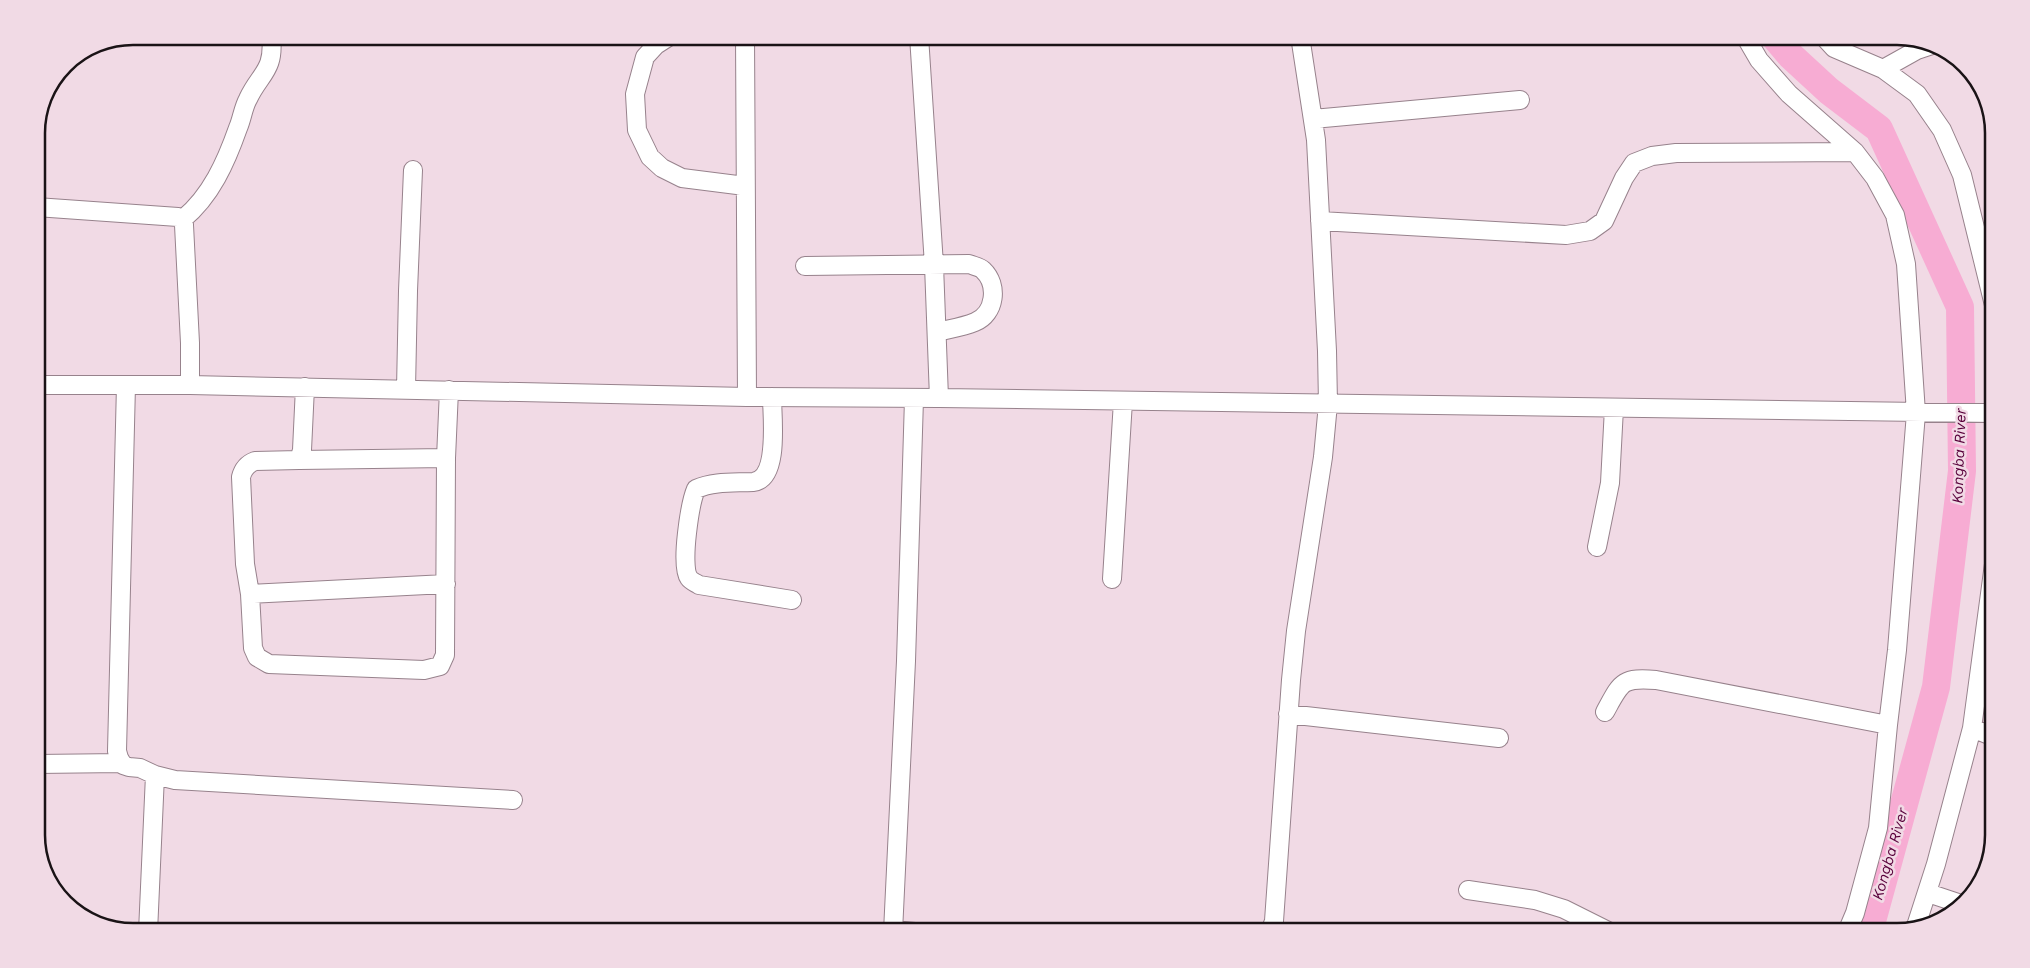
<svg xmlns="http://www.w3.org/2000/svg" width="2030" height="968" font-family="'Work Sans',sans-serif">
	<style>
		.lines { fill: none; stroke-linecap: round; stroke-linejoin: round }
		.river { stroke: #f7acd3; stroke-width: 28 }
		.minor-casing { stroke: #97828c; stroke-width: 20 }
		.minor { stroke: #fff; stroke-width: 18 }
		.labels { text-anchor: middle; stroke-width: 5; stroke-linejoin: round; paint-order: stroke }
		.water-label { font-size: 15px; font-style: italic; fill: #58003b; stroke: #f1dae5 }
		.rim { fill: none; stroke: #1a1316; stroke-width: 2.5 }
	</style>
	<rect width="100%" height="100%" fill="#f1dae5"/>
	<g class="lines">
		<!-- river -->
		<path class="river" d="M1774,36L1791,56L1829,91L1879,129L1960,307L1962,471L1936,687L1869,932"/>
		<!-- minor casing -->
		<g class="minor-casing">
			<path id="minor" d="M670,36L656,45L645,57L635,94L637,130L650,157L662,168L682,178L745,186
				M745,36L747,397
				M919,36L934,265L939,398
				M1745,36L1759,60L1789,94L1855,152L1875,178L1895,215L1906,264L1916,413L1897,650L1888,725L1878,828L1855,913L1847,932
				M1823,36L1834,48L1883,69L1917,94L1942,130L1962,175L1994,305
				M1883,69L1917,50L1935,44
				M1313,119L1520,100
				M36,207L178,217L183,219L184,225L190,343V385
				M183,219C211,196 226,162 238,128C242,119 243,108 248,99C260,73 275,71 271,36
				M1320,221L1566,235L1590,231L1604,221L1624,178L1634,163L1652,156L1676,153L1855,152
				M805,266L969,264C974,266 980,267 983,270C999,285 995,314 975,322C963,327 949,329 937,332
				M36,385H190L747,397L939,398L1994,413
				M126,385L117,751L119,758L123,765L129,767L140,768L155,775L175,780L513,800
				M305,387L302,450L299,460L255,461C247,464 243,469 241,477L245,564L250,594L253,648L257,657L269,664L424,670L440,666L445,655L446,458L449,390
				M406,389L408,291L413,170
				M772,397C772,417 780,479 753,482C734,483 714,481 696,489C690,503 680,566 689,578C691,581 696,583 699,585L792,600
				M299,460L446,458
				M1597,547L1610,483L1614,408
				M1112,579L1123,401
				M250,594L446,584
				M1605,712C1621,683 1621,677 1656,680L1888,725
				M1288,714L1499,738
				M1972,728L1994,737
				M36,764L122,763
				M1468,890L1535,900L1564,909L1610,932
				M1928,893L1961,904
				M1916,926L1936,864L1972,728L1994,564
				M893,930L915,932
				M148,932L155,775
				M893,932L906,661L914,399
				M1270,932L1274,921L1291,680L1296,631L1323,457L1328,404L1327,351L1316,140L1300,36"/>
		</g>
		<!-- minor -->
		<use href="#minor" class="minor"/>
	</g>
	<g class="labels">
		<!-- water labels -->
		<g class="water-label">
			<text transform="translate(1959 456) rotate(-88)" y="5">Kongba River</text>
			<text transform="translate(1890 854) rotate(-74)" y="5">Kongba River</text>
		</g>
	</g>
	<!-- crop -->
	<path d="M0 0H2030V968H0ZM133 45H1897A88 88 0 0 1 1985 133V835A88 88 0 0 1 1897 923H133A88 88 0 0 1 45 835V133A88 88 0 0 1 133 45Z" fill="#f1dae5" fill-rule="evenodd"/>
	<path class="rim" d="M133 45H1897A88 88 0 0 1 1985 133V835A88 88 0 0 1 1897 923H133A88 88 0 0 1 45 835V133A88 88 0 0 1 133 45Z"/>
</svg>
